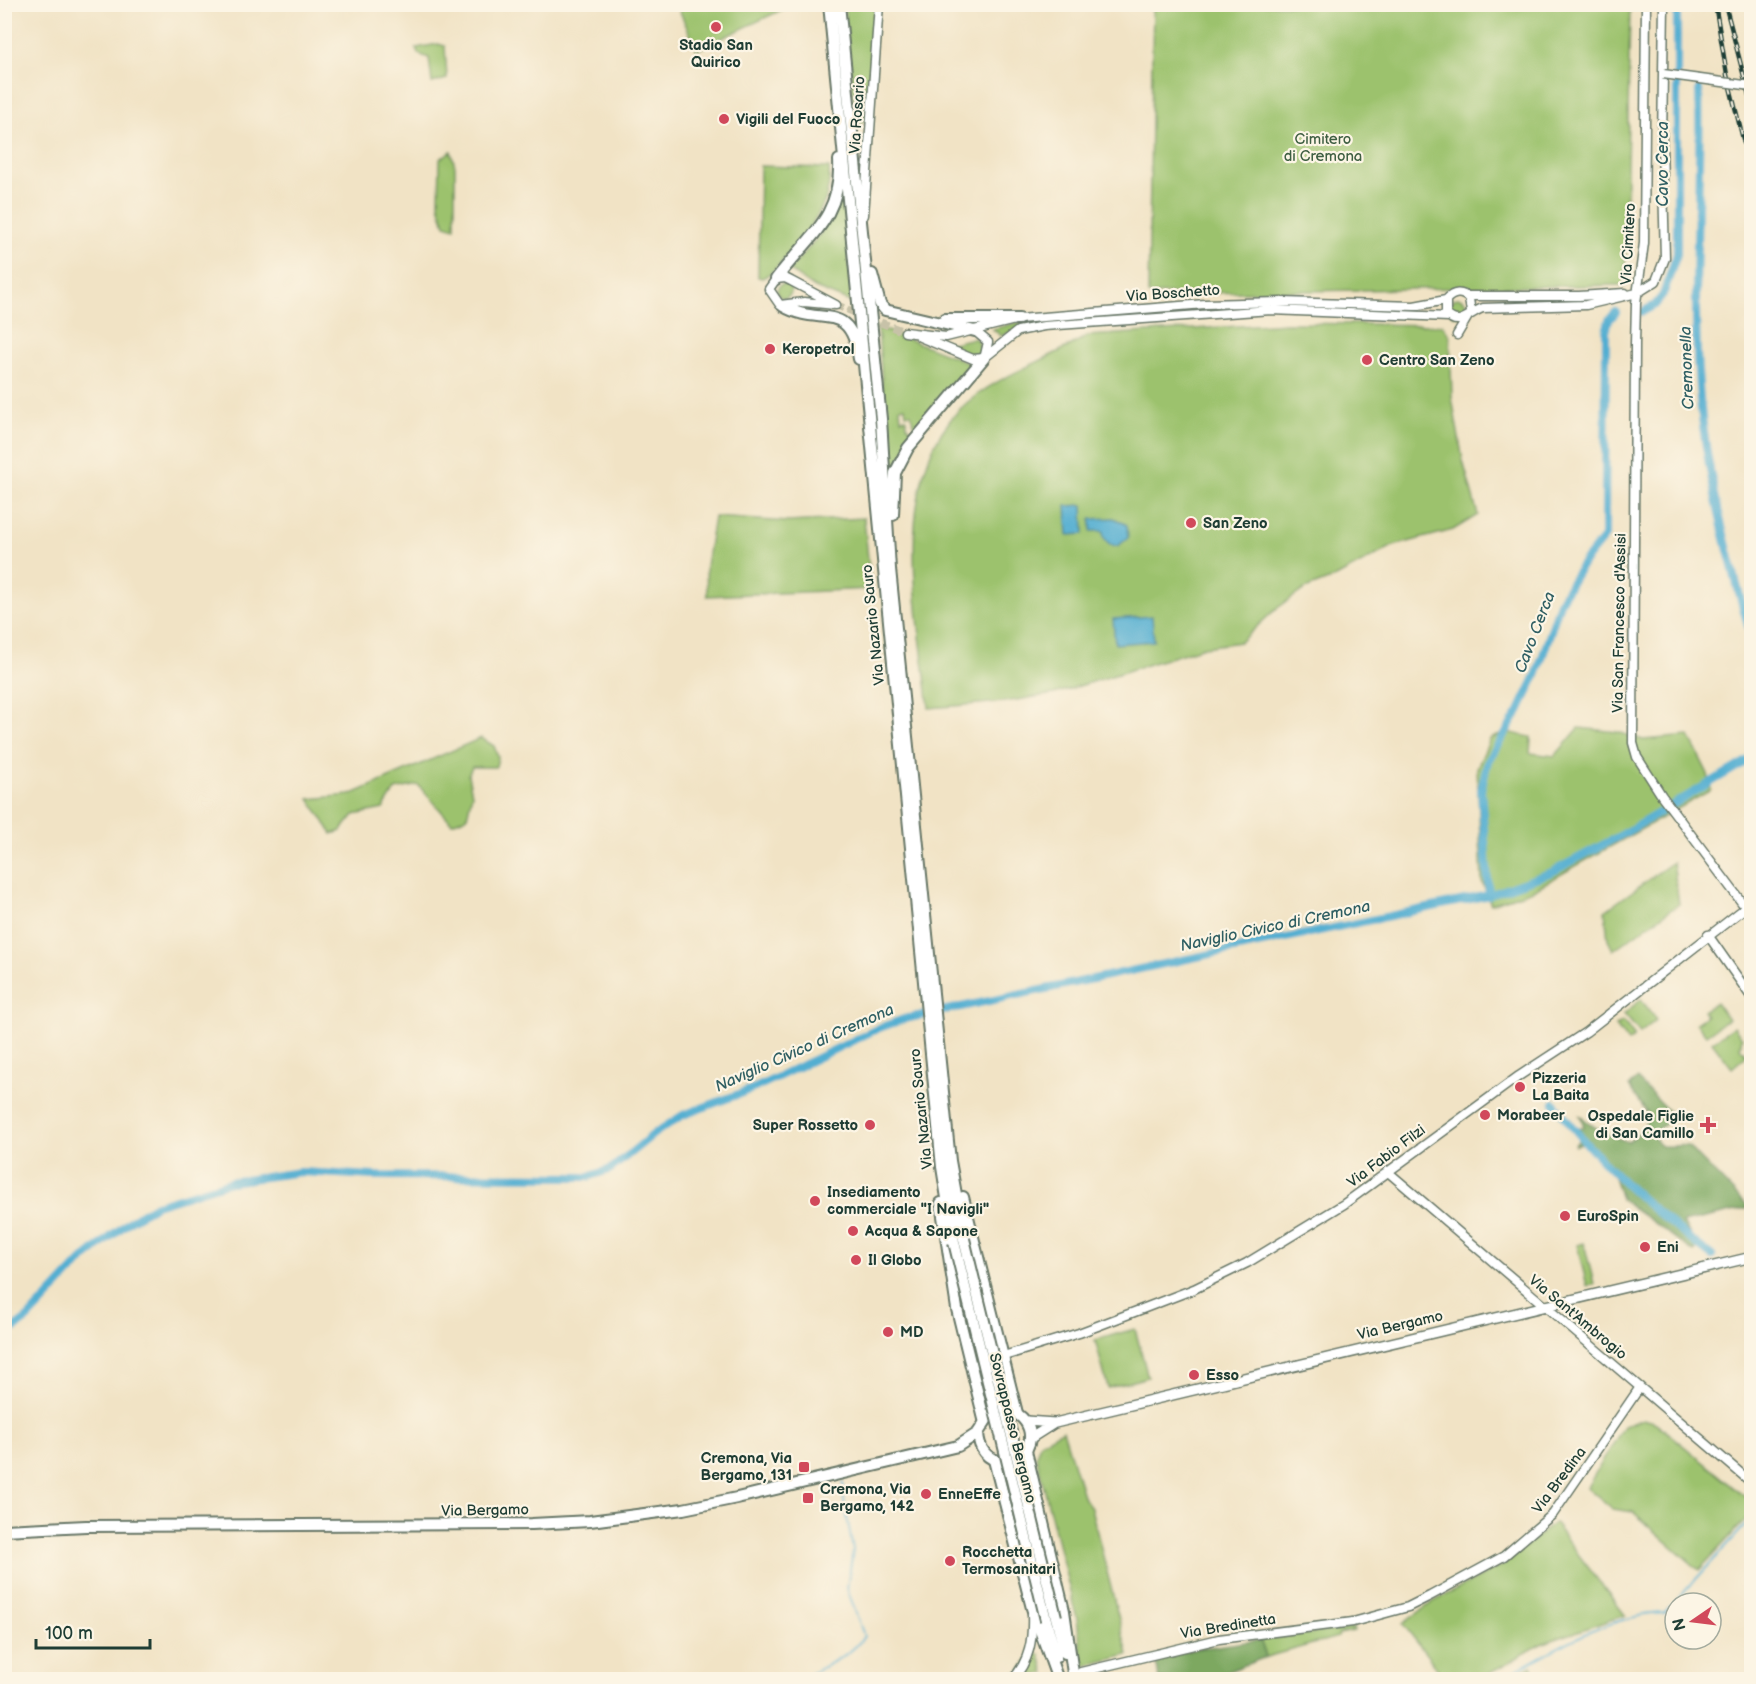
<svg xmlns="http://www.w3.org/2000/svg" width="1756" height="1684" font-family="'Balsamiq Sans',sans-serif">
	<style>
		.green { fill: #9cc26d; stroke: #5e8050; stroke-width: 1.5 }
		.forest { fill: #7da860; stroke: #4e724a; stroke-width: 1.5 }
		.water { fill: #53aed1; stroke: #397682; stroke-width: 1.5 }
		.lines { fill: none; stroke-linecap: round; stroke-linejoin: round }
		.stream { stroke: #53aed1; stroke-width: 2 }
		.canal { stroke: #53aed1; stroke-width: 8 }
		.tertiary-tunnel { stroke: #c7c2a8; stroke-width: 8; stroke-dasharray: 8 4; stroke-linecap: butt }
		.tertiary-casing { stroke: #687767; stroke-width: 11 }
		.secondary-casing { stroke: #687767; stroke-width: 12 }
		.primary-casing { stroke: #687767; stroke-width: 14 }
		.trunk-casing { stroke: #687767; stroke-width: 14 }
		.tertiary { stroke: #fff; stroke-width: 8 }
		.secondary { stroke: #fff; stroke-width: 9 }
		.primary { stroke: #fff; stroke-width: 10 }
		.trunk { stroke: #fff; stroke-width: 10 }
		.rail-casing { stroke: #1f3d34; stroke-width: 4.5 }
		.rail { stroke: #fcf5e5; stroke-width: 2; stroke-dasharray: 7; stroke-linecap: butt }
		.tertiary-bridge-casing { stroke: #687767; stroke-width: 11; stroke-linecap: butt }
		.trunk-bridge-casing { stroke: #687767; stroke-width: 14; stroke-linecap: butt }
		.tertiary-bridge { stroke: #fff; stroke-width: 8 }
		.trunk-bridge { stroke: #fff; stroke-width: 10 }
		.poi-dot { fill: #d1495b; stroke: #fcf5e5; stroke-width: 2 }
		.labels { text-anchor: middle; stroke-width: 4.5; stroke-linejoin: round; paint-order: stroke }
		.poi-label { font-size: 15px; font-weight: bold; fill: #1f3d34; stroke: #fcf5e5; text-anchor: start }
		.street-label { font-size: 15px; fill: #1f3d34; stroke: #fcf5e5 }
		.park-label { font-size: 15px; fill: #3e5e42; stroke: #fcf5e5 }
		.water-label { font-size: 16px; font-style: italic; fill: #2f5f63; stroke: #fcf5e5 }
	</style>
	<rect width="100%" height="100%" fill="#fcf5e5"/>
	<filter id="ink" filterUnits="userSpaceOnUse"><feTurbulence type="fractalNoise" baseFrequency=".0167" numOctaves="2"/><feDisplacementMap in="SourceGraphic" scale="12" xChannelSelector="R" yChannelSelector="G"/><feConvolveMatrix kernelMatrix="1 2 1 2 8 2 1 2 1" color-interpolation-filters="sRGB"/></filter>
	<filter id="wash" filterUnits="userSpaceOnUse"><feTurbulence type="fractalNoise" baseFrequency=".008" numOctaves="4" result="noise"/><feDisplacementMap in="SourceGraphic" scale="24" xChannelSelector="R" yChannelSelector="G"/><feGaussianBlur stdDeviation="1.35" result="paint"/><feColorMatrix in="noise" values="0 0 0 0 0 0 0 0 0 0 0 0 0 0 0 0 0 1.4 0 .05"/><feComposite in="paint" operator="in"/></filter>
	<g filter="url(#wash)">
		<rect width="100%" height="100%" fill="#f1e3c5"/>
		<!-- green -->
		<path class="green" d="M677,5H792L697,50Z
			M844,5H877L866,118L860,124L856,122Z
			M1153,5H1630L1625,285L1148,294Z
			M438,44L445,46L447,79L432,83L429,58L418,54L416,48Z
			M451,151L455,166V228L445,225L439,205L440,159Z
			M760,166L829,168C830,178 829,187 826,197C821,215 779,272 762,278L758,277Z
			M842,183L853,303L815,288L789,270C816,241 833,223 842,183Z
			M777 291a7 7 0 1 1 14 0a7 7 0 1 1-14 0Z
			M1449 307a9 9 0 1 1 18 0a9 9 0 1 1-18 0Z
			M1074,317V321L1030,324L1001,336L993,329L1015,323Z
			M1286,323L1443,325L1450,336L1452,398L1463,461L1478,515L1453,530L1393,546L1336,577L1305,589L1276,609L1240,642L1204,647L1054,694L1004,702L929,708C919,618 889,480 960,409C995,375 1046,362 1087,336Z
			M878,327L967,362L969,366L918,429L913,423L911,414H906L905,407L900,408L901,419L906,418L907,425L914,433L889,479Z
			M973,338L978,340L981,353C970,359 958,349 949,344Z
			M714,517L788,522L864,518L871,589L707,596L706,566Z
			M1579,728L1618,732L1643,740L1689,736L1708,774L1711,790L1533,890L1491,904L1482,881L1477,768L1490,739L1506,732L1531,737L1530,753L1555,756Z
			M481,738L494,746L498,757L496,767H472L468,775L472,794L467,817L452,823L418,785L395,790L383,809L354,815L341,831L332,834L309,799L350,795Z
			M1673,862L1679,904L1613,950L1608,940L1605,911Z
			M1641,999L1656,1020L1640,1033L1624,1014Z
			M1716,1002L1728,1019L1706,1035L1696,1023L1706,1016L1703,1011Z
			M1623,1021L1635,1037L1628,1042L1616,1026Z
			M1734,1026L1742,1038L1740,1048L1747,1055L1732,1068L1712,1042Z
			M1584,1243L1594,1284L1587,1286L1577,1245Z
			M1135,1329L1148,1377L1108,1388L1095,1340Z
			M1643,1419L1656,1423L1744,1496L1751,1499V1514L1699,1570L1633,1512L1613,1509L1587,1487L1624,1426Z
			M1063,1430L1084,1499L1091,1508L1128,1655L1083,1666L1077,1619L1036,1456L1040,1443Z
			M1554,1523L1625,1615L1541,1644L1480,1679H1445L1403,1624L1433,1602L1503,1565Z
			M1353,1628L1354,1631L1339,1634L1338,1637L1266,1657L1260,1640Z
			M1034,1651L1040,1655L1045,1673L1014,1680Z
			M1532,1666L1539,1679H1505Z"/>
		<!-- forest -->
		<path class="forest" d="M1637,1079L1674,1117L1654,1133C1655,1156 1677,1141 1689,1147L1749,1208L1683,1223L1698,1248L1694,1252L1621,1199L1614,1177L1584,1142L1574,1146L1583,1135L1578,1129L1584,1126L1580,1116L1600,1131L1628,1142L1645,1128L1647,1113L1629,1086Z
			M1260,1640L1266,1657L1208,1679H1159L1156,1660L1195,1649Z"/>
		<!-- water -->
		<path class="water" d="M1083,505L1084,534L1068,535L1066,506Z
			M1091,519L1114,518L1127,525L1128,538L1118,546C1109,546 1103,540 1103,531H1091Z
			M1152,616L1154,641L1115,644L1113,619Z"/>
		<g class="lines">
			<!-- stream -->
			<path class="stream" d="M799,1680C819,1668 853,1656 864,1636L847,1588L853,1550L844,1500L843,1482
				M1499,1680C1550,1652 1606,1615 1665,1613L1752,1518"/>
			<!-- canal -->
			<path class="canal" d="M1699,90C1702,189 1691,287 1699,386C1705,472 1729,557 1752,640
				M1642,312L1655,305L1663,295L1677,254V4
				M1489,895L1481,790L1488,761L1519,711L1537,673L1561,600L1583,563L1605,536L1606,332L1609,320L1616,312
				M1554,1103C1598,1164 1653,1211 1712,1256
				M4,1336L28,1318L82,1260L130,1221L156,1205L230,1182L300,1172L374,1176L588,1177L611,1169L655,1133L683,1115L755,1088L879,1028L904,1019L1489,895L1552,872L1623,834L1752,758"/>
		</g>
	</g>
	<g filter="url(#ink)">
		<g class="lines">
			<!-- tertiary-tunnel -->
			<path class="tertiary-tunnel" d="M836,305L905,332"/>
			<!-- tertiary casing -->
			<g class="tertiary-casing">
				<path id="tertiary" d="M1646,4L1644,243L1636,303L1635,344L1633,743L1637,757L1662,796L1752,916
					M864,215L879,4
					M785,278L791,281L836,305L804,302L780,305L769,289L776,279Z
					M1466,296H1579L1625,293
					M1471,312L1469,299C1462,291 1453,292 1446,300V314C1460,329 1469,312 1483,308L1586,305L1637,293L1656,281L1665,258L1662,143L1664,4
					M975,331L988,342L985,355
					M905,332L946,337L1019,319L1205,304L1282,302L1414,306L1446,300
					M1457,335L1467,318
					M920,337L973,359L984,358
					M984,358L1018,331L1044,326L1271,310L1449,317
					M1708,935L1752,998
					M1387,1171L1752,1483
					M971,1366L1079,1333L1137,1311L1194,1289L1247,1263L1344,1204L1519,1076L1586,1032L1745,908
					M1081,1672L1219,1639L1353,1622L1408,1607L1430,1596L1504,1556L1553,1514L1640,1387
					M1012,1680C1030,1661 1033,1639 1032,1614"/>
			</g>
			<!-- secondary casing -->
			<g class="secondary-casing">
				<path id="secondary" d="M1026,1421L1055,1423L1752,1257
					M1031,1438L1053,1424"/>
			</g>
			<!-- primary casing -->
			<g class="primary-casing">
				<path id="primary" d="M978,1433C979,1449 986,1459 1002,1462
					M4,1530L86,1526L532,1524L590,1521L683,1509L737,1498L958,1446L978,1433L990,1414C1019,1399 1045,1435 1020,1457"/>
			</g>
			<!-- trunk casing -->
			<g class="trunk-casing">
				<path id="trunk" d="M829,4L942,1167L954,1242
					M839,4L881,419L890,569L950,1161L964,1239
					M872,274L880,304L885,310L975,331
					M776,279C807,238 842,218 839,160
					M783,306C820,328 850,298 859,359
					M945,319H1019
					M893,515L895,473L908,448L984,358
					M963,1197L1017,1413
					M941,1203L957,1309L984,1419
					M1026,1451L1064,1611L1074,1680
					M994,1460L1032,1608L1058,1680
					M1056,1617L1065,1653
					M1046,1620L1056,1657"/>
			</g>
			<!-- tertiary -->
			<use href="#tertiary" class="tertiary"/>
			<!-- secondary -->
			<use href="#secondary" class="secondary"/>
			<!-- primary -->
			<use href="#primary" class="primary"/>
			<!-- trunk -->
			<use href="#trunk" class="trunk"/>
			<!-- rail casing -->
			<g class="rail-casing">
				<path id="rail" d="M1715,4L1727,75L1752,175
					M1725,4L1752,107"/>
			</g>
			<!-- rail -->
			<use href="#rail" class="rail"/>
			<!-- tertiary-bridge casing -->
			<g class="tertiary-bridge-casing">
				<path id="tertiary-bridge" d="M1663,74L1752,86"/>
			</g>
			<!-- trunk-bridge casing -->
			<g class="trunk-bridge-casing">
				<path id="trunk-bridge" d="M964,1239L1056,1617
					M954,1242L1046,1620"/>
			</g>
			<!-- tertiary-bridge -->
			<use href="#tertiary-bridge" class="tertiary-bridge"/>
			<!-- trunk-bridge -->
			<use href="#trunk-bridge" class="trunk-bridge"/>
		</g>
	</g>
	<!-- markers -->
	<g class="poi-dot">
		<circle cx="716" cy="27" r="6"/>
		<circle cx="724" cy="119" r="6"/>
		<circle cx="770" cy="349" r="6"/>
		<circle cx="1367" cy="360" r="6"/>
		<circle cx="1191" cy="523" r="6"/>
		<circle cx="1520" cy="1087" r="6"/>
		<circle cx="1485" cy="1115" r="6"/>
		<circle cx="870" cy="1125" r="6"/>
		<path d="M1705 1116h6v6h6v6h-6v6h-6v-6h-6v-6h6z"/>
		<circle cx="815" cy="1201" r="6"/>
		<circle cx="1565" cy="1216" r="6"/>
		<circle cx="853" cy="1231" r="6"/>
		<circle cx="1645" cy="1247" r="6"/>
		<circle cx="856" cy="1260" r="6"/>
		<circle cx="888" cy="1332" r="6"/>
		<circle cx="1194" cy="1375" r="6"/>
		<rect x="798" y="1461" width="12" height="12" rx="3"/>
		<circle cx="926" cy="1494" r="6"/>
		<rect x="802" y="1492" width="12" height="12" rx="3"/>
		<circle cx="950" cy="1561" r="6"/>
	</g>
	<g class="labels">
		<!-- poi labels -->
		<g class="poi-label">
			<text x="716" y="50" text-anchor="middle">Stadio San<tspan x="716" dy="17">Quirico</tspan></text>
			<text x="736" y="124">Vigili del Fuoco</text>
			<text x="782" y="354">Keropetrol</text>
			<text x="1379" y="365">Centro San Zeno</text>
			<text x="1203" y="528">San Zeno</text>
			<text x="1532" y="1083">Pizzeria<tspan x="1532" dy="17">La Baita</tspan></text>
			<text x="1497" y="1120">Morabeer</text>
			<text x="1694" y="1121" text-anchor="end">Ospedale Figlie<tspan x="1694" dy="17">di San Camillo</tspan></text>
			<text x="858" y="1130" text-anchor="end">Super Rossetto</text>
			<text x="827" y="1197">Insediamento<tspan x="827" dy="17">commerciale "I Navigli"</tspan></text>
			<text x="1577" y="1221">EuroSpin</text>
			<text x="865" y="1236">Acqua &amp; Sapone</text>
			<text x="1657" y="1252">Eni</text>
			<text x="868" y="1265">Il Globo</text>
			<text x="900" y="1337">MD</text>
			<text x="1206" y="1380">Esso</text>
			<text x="792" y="1463" text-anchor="end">Cremona, Via<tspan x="792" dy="17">Bergamo, 131</tspan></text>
			<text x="820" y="1494">Cremona, Via<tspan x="820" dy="17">Bergamo, 142</tspan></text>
			<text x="938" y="1499">EnneEffe</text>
			<text x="962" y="1557">Rocchetta<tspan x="962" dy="17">Termosanitari</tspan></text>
		</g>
		<!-- street labels -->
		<g class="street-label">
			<text transform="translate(857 115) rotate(-86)" y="5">Via Rosario</text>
			<text transform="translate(1628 244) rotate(-87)" y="5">Via Cimitero</text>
			<text transform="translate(1173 293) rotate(-4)" y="5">Via Boschetto</text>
			<text transform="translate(1619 623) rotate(-89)" y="5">Via San Francesco d'Assisi</text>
			<text transform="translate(873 625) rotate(-96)" y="5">Via Nazario Sauro</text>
			<text transform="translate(921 1109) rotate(-96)" y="5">Via Nazario Sauro</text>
			<text transform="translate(1386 1156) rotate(-37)" y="5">Via Fabio Filzi</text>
			<text transform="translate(1578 1317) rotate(40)" y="5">Via Sant'Ambrogio</text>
			<text transform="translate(1400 1325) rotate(-13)" y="5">Via Bergamo</text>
			<text transform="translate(1013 1428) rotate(76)" y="5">Sovrappasso Bergamo</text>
			<text transform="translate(1559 1480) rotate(-53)" y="5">Via Bredina</text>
			<text transform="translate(485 1510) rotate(-1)" y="5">Via Bergamo</text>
			<text transform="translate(1228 1626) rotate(-9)" y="5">Via Bredinetta</text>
		</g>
		<!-- park labels -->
		<g class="park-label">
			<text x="1323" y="144">Cimitero<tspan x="1323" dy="17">di Cremona</tspan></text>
		</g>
		<!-- water labels -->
		<g class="water-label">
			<text transform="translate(1662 164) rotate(-90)" y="6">Cavo Cerca</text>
			<text transform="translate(1686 368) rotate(-92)" y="6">Cremonella</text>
			<text transform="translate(1534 632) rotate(-69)" y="6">Cavo Cerca</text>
			<text transform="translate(1275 925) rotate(-12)" y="6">Naviglio Civico di Cremona</text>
			<text transform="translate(804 1047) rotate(-24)" y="6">Naviglio Civico di Cremona</text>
		</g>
	</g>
	<!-- margin -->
	<rect width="1756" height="1684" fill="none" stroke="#fcf5e5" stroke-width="24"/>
	<!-- north arrow -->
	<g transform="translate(1693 1621) rotate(256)"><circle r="28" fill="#fcf5e5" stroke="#a4ab9e" stroke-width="1.5"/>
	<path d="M0-4.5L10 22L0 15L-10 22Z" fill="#d1495b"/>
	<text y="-9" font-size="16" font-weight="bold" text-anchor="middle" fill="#1f3d34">N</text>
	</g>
	<!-- scale -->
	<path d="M36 1639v9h114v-9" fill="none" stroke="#1f3d34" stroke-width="3"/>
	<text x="45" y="1639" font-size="18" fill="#1f3d34" stroke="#fcf5e5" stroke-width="4.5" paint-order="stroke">100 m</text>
</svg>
